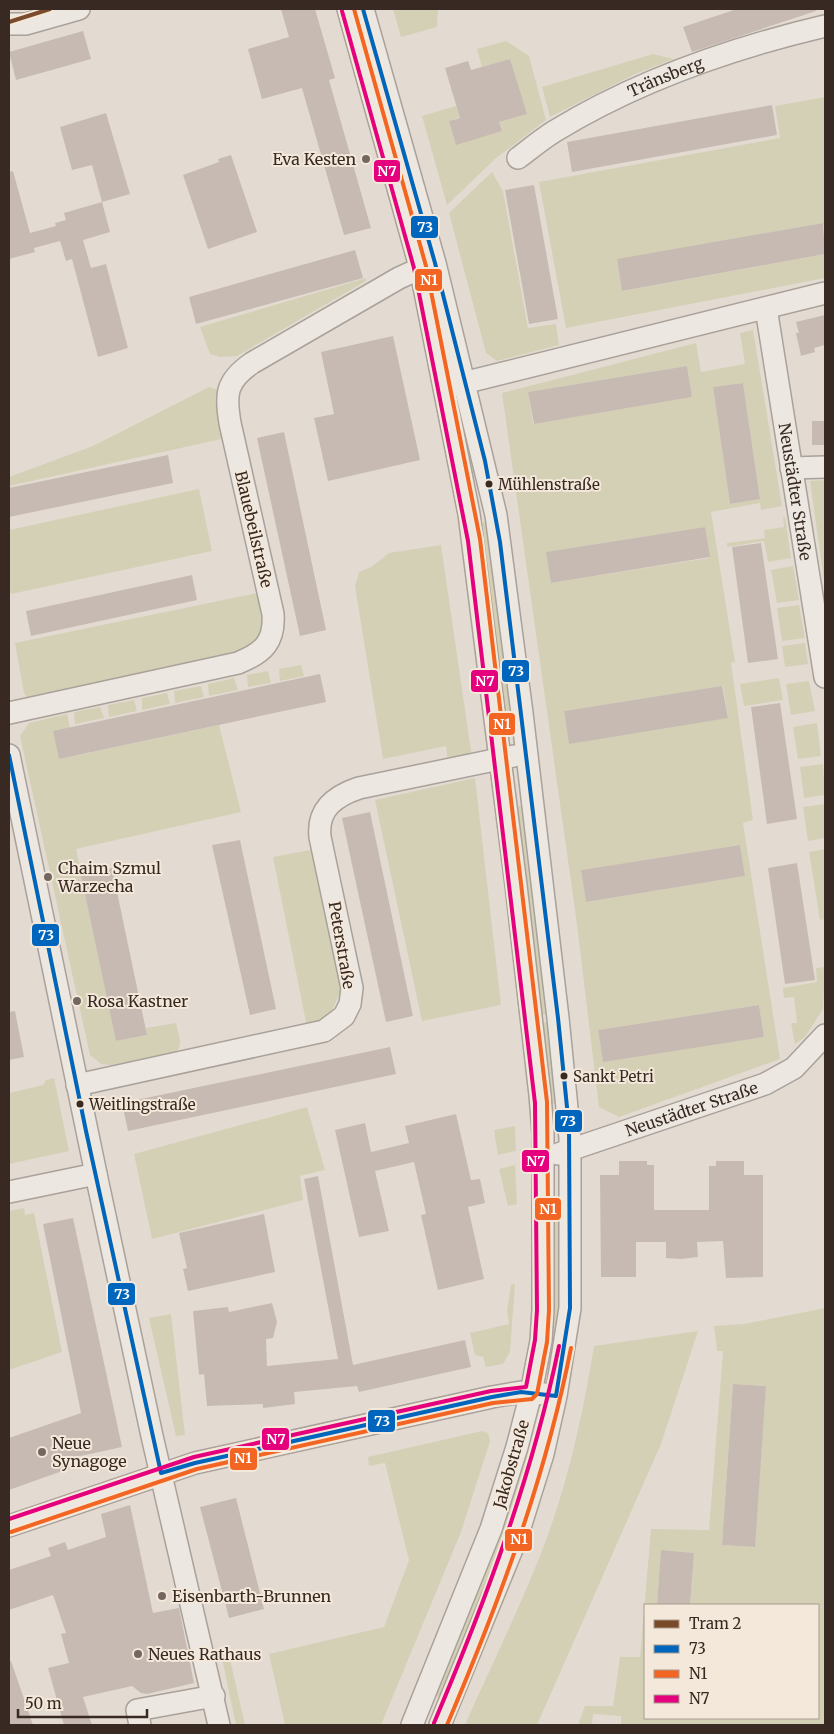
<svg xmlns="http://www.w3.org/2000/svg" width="834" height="1734" font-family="Merriweather,serif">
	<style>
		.green { fill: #d4d0b5; fill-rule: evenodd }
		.building { fill: #c7bab2 }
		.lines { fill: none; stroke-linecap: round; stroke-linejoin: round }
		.minor-casing { stroke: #a9a19a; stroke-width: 24 }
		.minor { stroke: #ece8e1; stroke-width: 21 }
		.bus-1-casing { stroke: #f3e8d9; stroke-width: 8 }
		.bus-2-casing { stroke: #f3e8d9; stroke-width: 8 }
		.bus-3-casing { stroke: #f3e8d9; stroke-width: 8 }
		.bus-1 { stroke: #0065bd; stroke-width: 4 }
		.bus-2 { stroke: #f26522; stroke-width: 4 }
		.bus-3 { stroke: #e5007d; stroke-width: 4 }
		.tram-1-casing { stroke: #f3e8d9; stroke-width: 8 }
		.tram-1 { stroke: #7a4b2a; stroke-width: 4 }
		.poi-dot { fill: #746760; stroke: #f3e8d9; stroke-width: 2 }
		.bus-dot { fill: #382922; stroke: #f3e8d9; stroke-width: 2 }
		.labels { text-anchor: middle; stroke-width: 4; stroke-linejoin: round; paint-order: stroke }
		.bus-label { font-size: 15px; fill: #382922; stroke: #f3e8d9; text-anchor: start }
		.street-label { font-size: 16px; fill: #382922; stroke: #f3e8d9 }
		.poi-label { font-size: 16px; fill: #382922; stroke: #f3e8d9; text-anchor: start }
		.line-badge { stroke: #f3e8d9; stroke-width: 2 }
		.badge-label { font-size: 14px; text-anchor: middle; font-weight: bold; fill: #fff }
	</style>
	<rect width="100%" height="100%" fill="#e3dbd2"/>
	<!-- green -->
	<path class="green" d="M393,9H438L437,27L401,37Z
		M506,41L529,56L546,120L495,159L447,205L422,116L456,106L460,117L449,121L456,144L502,131L499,122L526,114L510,59L482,67L477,49Z
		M653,54L674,59L635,74L550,117L542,87Z
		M825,97V234L823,223L617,260L623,291L825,254V278L566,328L539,182L780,138L775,106Z
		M492,172L503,191L528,328L556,324L559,345L497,361L486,353L449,213Z
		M366,278V281L237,356L220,357L210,354L200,327Z
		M753,330L782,506L761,510L760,503L711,512L735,662L731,663L753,820L743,823L780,1059L619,1117L599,1107L576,917L502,393L696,343L701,372L745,364L740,333ZM687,366L692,397L533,424L528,392ZM743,383L760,499L730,504L713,387ZM705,527L709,558L551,583L547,552ZM723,686L728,717L569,743L564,711ZM740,845L745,876L586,902L581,870ZM759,1005L764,1037L603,1061L598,1030Z
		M209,387L224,392L226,438L9,486V477L93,446Z
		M825,480V588L810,481Z
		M199,489L212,551L11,594L9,583V530Z
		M783,517H785L791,558L768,562L764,541L727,547V543L765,538L764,530L784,527Z
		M488,521L512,710L505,711L481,523Z
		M441,545L472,758L448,762L446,746L383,759L355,586L359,572L371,567L389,553Z
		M793,566L799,600L777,603L771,570Z
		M262,592C265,624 269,635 238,652L33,697H27L24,693L15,643Z
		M799,605L805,638L782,641L777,608Z
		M805,643L808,664L785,667L782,646Z
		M301,665L304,676L280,681L279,669Z
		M268,671L271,683L248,687L247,675Z
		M234,678L238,690L209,696L208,684Z
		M779,678L783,700L744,706L740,684Z
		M809,681L815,711L791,715L786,684Z
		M201,686L204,697L175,703L174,691Z
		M167,693L170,704L142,710V698Z
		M134,700L137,711L109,717L108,705Z
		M100,707L104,718L75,724L74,712Z
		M67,714L70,728L60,759L219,725L241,812L76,849L116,1041L147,1035L146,1028L176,1023C178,1034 186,1048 172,1054L111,1065L101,1064L90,1055L20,736L29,723Z
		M817,723L821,756L798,759L793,727Z
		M823,764L825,795L804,798L800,767Z
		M475,778L501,1005L422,1021L375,800Z
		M825,804V838L808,841L803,807Z
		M523,805L548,1014L541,1015L516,806Z
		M315,849L341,990L331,1013L307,1027L273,857Z
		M825,849V919L820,920L809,852Z
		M825,967L823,1009L805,1037L795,1044L791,1023H797L794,997L784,998L783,988L817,982L816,968Z
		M550,1022L558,1102L551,1104L541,1023Z
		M54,1078L69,1151L9,1164V1093L43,1085L46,1080Z
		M307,1107L325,1170L300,1176L303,1200L152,1239L134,1154Z
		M515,1126L516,1151L498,1155L494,1130Z
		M515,1165L517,1204L508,1206L499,1169Z
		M552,1202H561V1285L559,1335L550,1334Z
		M24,1208L25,1215L34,1213L62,1352L9,1370V1211Z
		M515,1284L510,1352L503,1364L486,1367L483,1357L475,1355L470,1333L509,1324L507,1311L511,1285Z
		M825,1308V1725H621V1716L593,1714L592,1725H578L585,1706H613L620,1657H640L651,1529L709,1530L723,1351H717L714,1326L744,1324ZM733,1384L766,1386L754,1547L722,1545ZM661,1550L694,1553L690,1605H818V1718H645V1605H657Z
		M171,1314L185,1435L176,1436L149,1318Z
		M698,1331L661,1444L537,1725H465C491,1666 520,1608 543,1548C568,1483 583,1414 594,1346Z
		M482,1431L488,1433L490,1441L461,1532L381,1725H285L269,1654L384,1627L409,1560L385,1463L369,1466L368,1457Z
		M525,1455L532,1457L502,1548L441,1698L434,1695Z
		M227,1647L229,1655L245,1725H236L220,1649Z"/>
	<!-- building -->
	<path class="building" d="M281,9H315L335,78L329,80L371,228L344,235L302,88L262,99L248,49L289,37Z
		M737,9H815L816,11L692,52L683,27Z
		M83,31L91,59L16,80L9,52Z
		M510,59L527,114L499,122L502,131L456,145L449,121L460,118L445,68L468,61L471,70Z
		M772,105L777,135L572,172L567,142Z
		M106,113L130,194L102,202L92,165L72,170L60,127Z
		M231,155L257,232L208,249L183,175L219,162L218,159Z
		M13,171L30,233L56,226L55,223L66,220L64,213L102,202L110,232L83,240L91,268L106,264L128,348L98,357L72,259L66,261L60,241L34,248L35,252L9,259V172Z
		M534,185L558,319L529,324L505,190Z
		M823,223L825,254L622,291L617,259Z
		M355,250L363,278L196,324L189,297Z
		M825,315V345L814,348L815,352L801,356L796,333H799L796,322Z
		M393,336L420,460L328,481L314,418L334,414L321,352Z
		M687,366L692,397L534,424L528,392Z
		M743,383L760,499L730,504L713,387Z
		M812,421H825V445H812Z
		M284,432L326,630L300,636L257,438Z
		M168,455L173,483L9,517V488Z
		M705,527L710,557L551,583L546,552Z
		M761,543L778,659L748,663L732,547Z
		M192,575L197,600L31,636L26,611Z
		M320,674L326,702L59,759L53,731Z
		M722,686L728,718L569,744L564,711Z
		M780,703L797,819L767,824L751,707Z
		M370,812L413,1016L386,1022L342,818Z
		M240,840L276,1009L250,1015L212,845Z
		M740,845L745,876L586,902L581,870Z
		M797,863L815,980L785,984L768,868Z
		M112,868L147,1035L116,1041L81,875Z
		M759,1005L764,1037L603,1062L598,1030Z
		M15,1011L24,1057L9,1060V1012Z
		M390,1047L396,1074L128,1131L122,1103Z
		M456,1114L471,1180L480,1179L485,1203L468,1207L484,1279L438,1290L421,1215L426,1214L414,1162L375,1171L389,1231L359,1237L335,1130L365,1123L371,1152L409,1143L405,1126Z
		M619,1161H647V1165H654V1210H709V1166H716V1161H744V1175H763V1277L726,1278L723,1241L697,1242L698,1257L681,1259L666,1258V1242H636V1277H601L600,1175H619Z
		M318,1176L353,1365L465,1340L471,1367L359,1392L357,1386L294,1392L295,1404L263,1408V1404L207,1406L204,1374L199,1375L193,1311L228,1307L229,1312L272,1303L277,1322L273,1338L266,1339L267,1366L338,1359L304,1179Z
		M264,1214L275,1272L188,1291L183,1269L187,1268L179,1233Z
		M73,1218L122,1447L76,1457L79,1465L9,1490V1438L81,1413L43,1224Z
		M733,1384L766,1386L755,1547L722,1545Z
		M236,1498L264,1609L229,1618L200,1507Z
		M130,1505L153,1613L179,1608L194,1683L147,1694L141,1693L132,1686L83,1697L92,1725H64L48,1668L69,1663L61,1634L66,1633L53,1595L9,1610V1570L51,1556L48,1548L65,1542L68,1550L106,1537L101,1514Z
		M661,1550L694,1553L690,1605H657Z
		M9,1661H11L33,1725H9Z"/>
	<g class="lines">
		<!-- minor casing -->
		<g class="minor-casing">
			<g id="minor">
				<path d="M348,9L420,267L469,514L516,885L540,1095L543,1133V1310L541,1341L531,1393L517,1447L491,1529L412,1725"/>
				<path d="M363,9L435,263L496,515L522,713L558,1018L570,1138V1308L556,1396L543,1454L517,1537L440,1725"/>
				<path d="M9,24H26L79,9"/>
				<path id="s1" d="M518,158C530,149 542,139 555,131C637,81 732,48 825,26"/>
				<path id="s2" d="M766,308L825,677"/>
				<path d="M451,386L825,293"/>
				<path d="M791,468L825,467"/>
				<path d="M9,713L238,663C263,653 275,642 273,614L230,423C225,394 226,381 252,363L399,278L432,263"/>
				<path d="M9,755L96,1174L152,1436L219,1725"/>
				<path d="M77,1085L324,1031L344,1016L350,1004L352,988L320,837C317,809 335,796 359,788L514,756"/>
				<path id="s3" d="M558,1154L765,1084L794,1068L825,1035"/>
				<path d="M9,1192L96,1174"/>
				<path d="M9,1526L195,1463L492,1397L521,1392L544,1394"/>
				<path d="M140,1725L137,1710L214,1696"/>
			</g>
		</g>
		<!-- minor -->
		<use href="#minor" class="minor"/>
		<!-- bus-1 casing -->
		<g class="bus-1-casing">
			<path id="bus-1" d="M9,755L86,1131L161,1473
				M161,1473L195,1463L492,1397L521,1392L556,1396L570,1308L569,1127L558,1018L500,542L485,461L435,263L363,9"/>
		</g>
		<!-- bus-2 casing -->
		<g class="bus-2-casing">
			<path id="bus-2" d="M11,1532L197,1469L493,1403L532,1399L537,1394L547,1342L549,1310L547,1102L480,539L426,266L354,9
				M447,1725C499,1602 545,1480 571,1348"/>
		</g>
		<!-- bus-3 casing -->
		<g class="bus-3-casing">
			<path id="bus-3" d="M9,1519L194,1457L491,1391L526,1387L535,1340L537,1310L535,1103L468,541L414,268L342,11
				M434,1723C486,1600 532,1477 559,1346"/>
		</g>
		<!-- bus-1 -->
		<use href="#bus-1" class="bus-1"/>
		<!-- bus-2 -->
		<use href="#bus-2" class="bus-2"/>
		<!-- bus-3 -->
		<use href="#bus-3" class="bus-3"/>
		<!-- tram-1 casing -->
		<g class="tram-1-casing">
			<path id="tram-1" d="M9,22L50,9"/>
		</g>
		<!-- tram-1 -->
		<use href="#tram-1" class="tram-1"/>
	</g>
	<!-- markers -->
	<g class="poi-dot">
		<circle cx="366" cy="159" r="5"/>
		<circle cx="48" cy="877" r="5"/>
		<circle cx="77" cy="1001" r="5"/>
		<circle cx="42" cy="1452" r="5"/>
		<circle cx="162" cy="1596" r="5"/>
		<circle cx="138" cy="1654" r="5"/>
	</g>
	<g class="bus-dot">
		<circle cx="489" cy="484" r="4.5"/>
		<circle cx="564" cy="1076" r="4.5"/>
		<circle cx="80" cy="1104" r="4.5"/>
	</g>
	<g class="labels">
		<!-- bus labels -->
		<g class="bus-label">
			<text x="498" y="490">Mühlenstraße</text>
			<text x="573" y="1082">Sankt Petri</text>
			<text x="89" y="1110">Weitlingstraße</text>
		</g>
		<!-- street labels -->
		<g class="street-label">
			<text dy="6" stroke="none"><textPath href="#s1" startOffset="169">Tränsberg</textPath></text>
			<text dy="6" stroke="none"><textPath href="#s2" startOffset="186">Neustädter Straße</textPath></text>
			<text transform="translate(254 529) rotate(77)" y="6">Blauebeilstraße</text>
			<text transform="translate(342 945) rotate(80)" y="6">Peterstraße</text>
			<text dy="6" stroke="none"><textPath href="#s3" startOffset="141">Neustädter Straße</textPath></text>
			<text transform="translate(511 1464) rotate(-74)" y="6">Jakobstraße</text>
		</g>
		<!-- poi labels -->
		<g class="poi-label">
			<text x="356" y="165" text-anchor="end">Eva Kesten</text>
			<text x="58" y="874">Chaim Szmul<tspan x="58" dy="18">Warzecha</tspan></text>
			<text x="87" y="1007">Rosa Kastner</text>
			<text x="52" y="1449">Neue<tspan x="52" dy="18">Synagoge</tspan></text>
			<text x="172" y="1602">Eisenbarth-Brunnen</text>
			<text x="148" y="1660">Neues Rathaus</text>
		</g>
	</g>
	<g class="line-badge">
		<rect x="373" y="159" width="28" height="24" rx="5" fill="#e5007d"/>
		<rect x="410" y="215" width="29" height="24" rx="5" fill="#0065bd"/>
		<rect x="414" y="268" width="29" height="24" rx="5" fill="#f26522"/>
		<rect x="501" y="659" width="29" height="24" rx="5" fill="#0065bd"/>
		<rect x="470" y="669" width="29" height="24" rx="5" fill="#e5007d"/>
		<rect x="488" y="712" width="28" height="24" rx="5" fill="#f26522"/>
		<rect x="31" y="923" width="29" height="24" rx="5" fill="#0065bd"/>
		<rect x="554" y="1109" width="29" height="24" rx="5" fill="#0065bd"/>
		<rect x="521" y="1149" width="29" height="24" rx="5" fill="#e5007d"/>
		<rect x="534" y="1197" width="28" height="24" rx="5" fill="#f26522"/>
		<rect x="107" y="1282" width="29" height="24" rx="5" fill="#0065bd"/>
		<rect x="367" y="1409" width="29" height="24" rx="5" fill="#0065bd"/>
		<rect x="261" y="1427" width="29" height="24" rx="5" fill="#e5007d"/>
		<rect x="229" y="1447" width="29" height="24" rx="5" fill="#f26522"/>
		<rect x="504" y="1528" width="29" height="24" rx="5" fill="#f26522"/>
	</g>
	<g class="badge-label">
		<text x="387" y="176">N7</text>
		<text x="425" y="232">73</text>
		<text x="429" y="285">N1</text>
		<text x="516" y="676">73</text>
		<text x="485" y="686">N7</text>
		<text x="502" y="729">N1</text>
		<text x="46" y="940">73</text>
		<text x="568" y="1126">73</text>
		<text x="536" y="1166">N7</text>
		<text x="548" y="1214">N1</text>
		<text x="122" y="1299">73</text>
		<text x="382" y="1426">73</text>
		<text x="276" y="1444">N7</text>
		<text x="243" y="1463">N1</text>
		<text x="519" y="1544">N1</text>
	</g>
	<!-- border -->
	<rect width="834" height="1734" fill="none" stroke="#382922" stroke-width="20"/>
	<!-- legend -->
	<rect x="644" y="1604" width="175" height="115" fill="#f3e8d9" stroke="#a89c90"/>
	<rect x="654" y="1620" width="25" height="8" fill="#7a4b2a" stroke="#a89c90"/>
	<text x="689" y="1629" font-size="15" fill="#382922">Tram 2</text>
	<rect x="654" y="1645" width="25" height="8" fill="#0065bd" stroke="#a89c90"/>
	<text x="689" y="1654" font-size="15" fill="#382922">73</text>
	<rect x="654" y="1670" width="25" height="8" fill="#f26522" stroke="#a89c90"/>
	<text x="689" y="1679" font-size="15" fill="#382922">N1</text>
	<rect x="654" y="1695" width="25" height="8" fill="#e5007d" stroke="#a89c90"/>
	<text x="689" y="1704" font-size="15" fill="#382922">N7</text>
	<!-- scale -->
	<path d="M18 1709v8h129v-8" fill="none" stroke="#382922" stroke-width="2.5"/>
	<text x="25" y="1709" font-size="15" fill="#382922" stroke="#f3e8d9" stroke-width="4" paint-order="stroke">50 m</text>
</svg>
